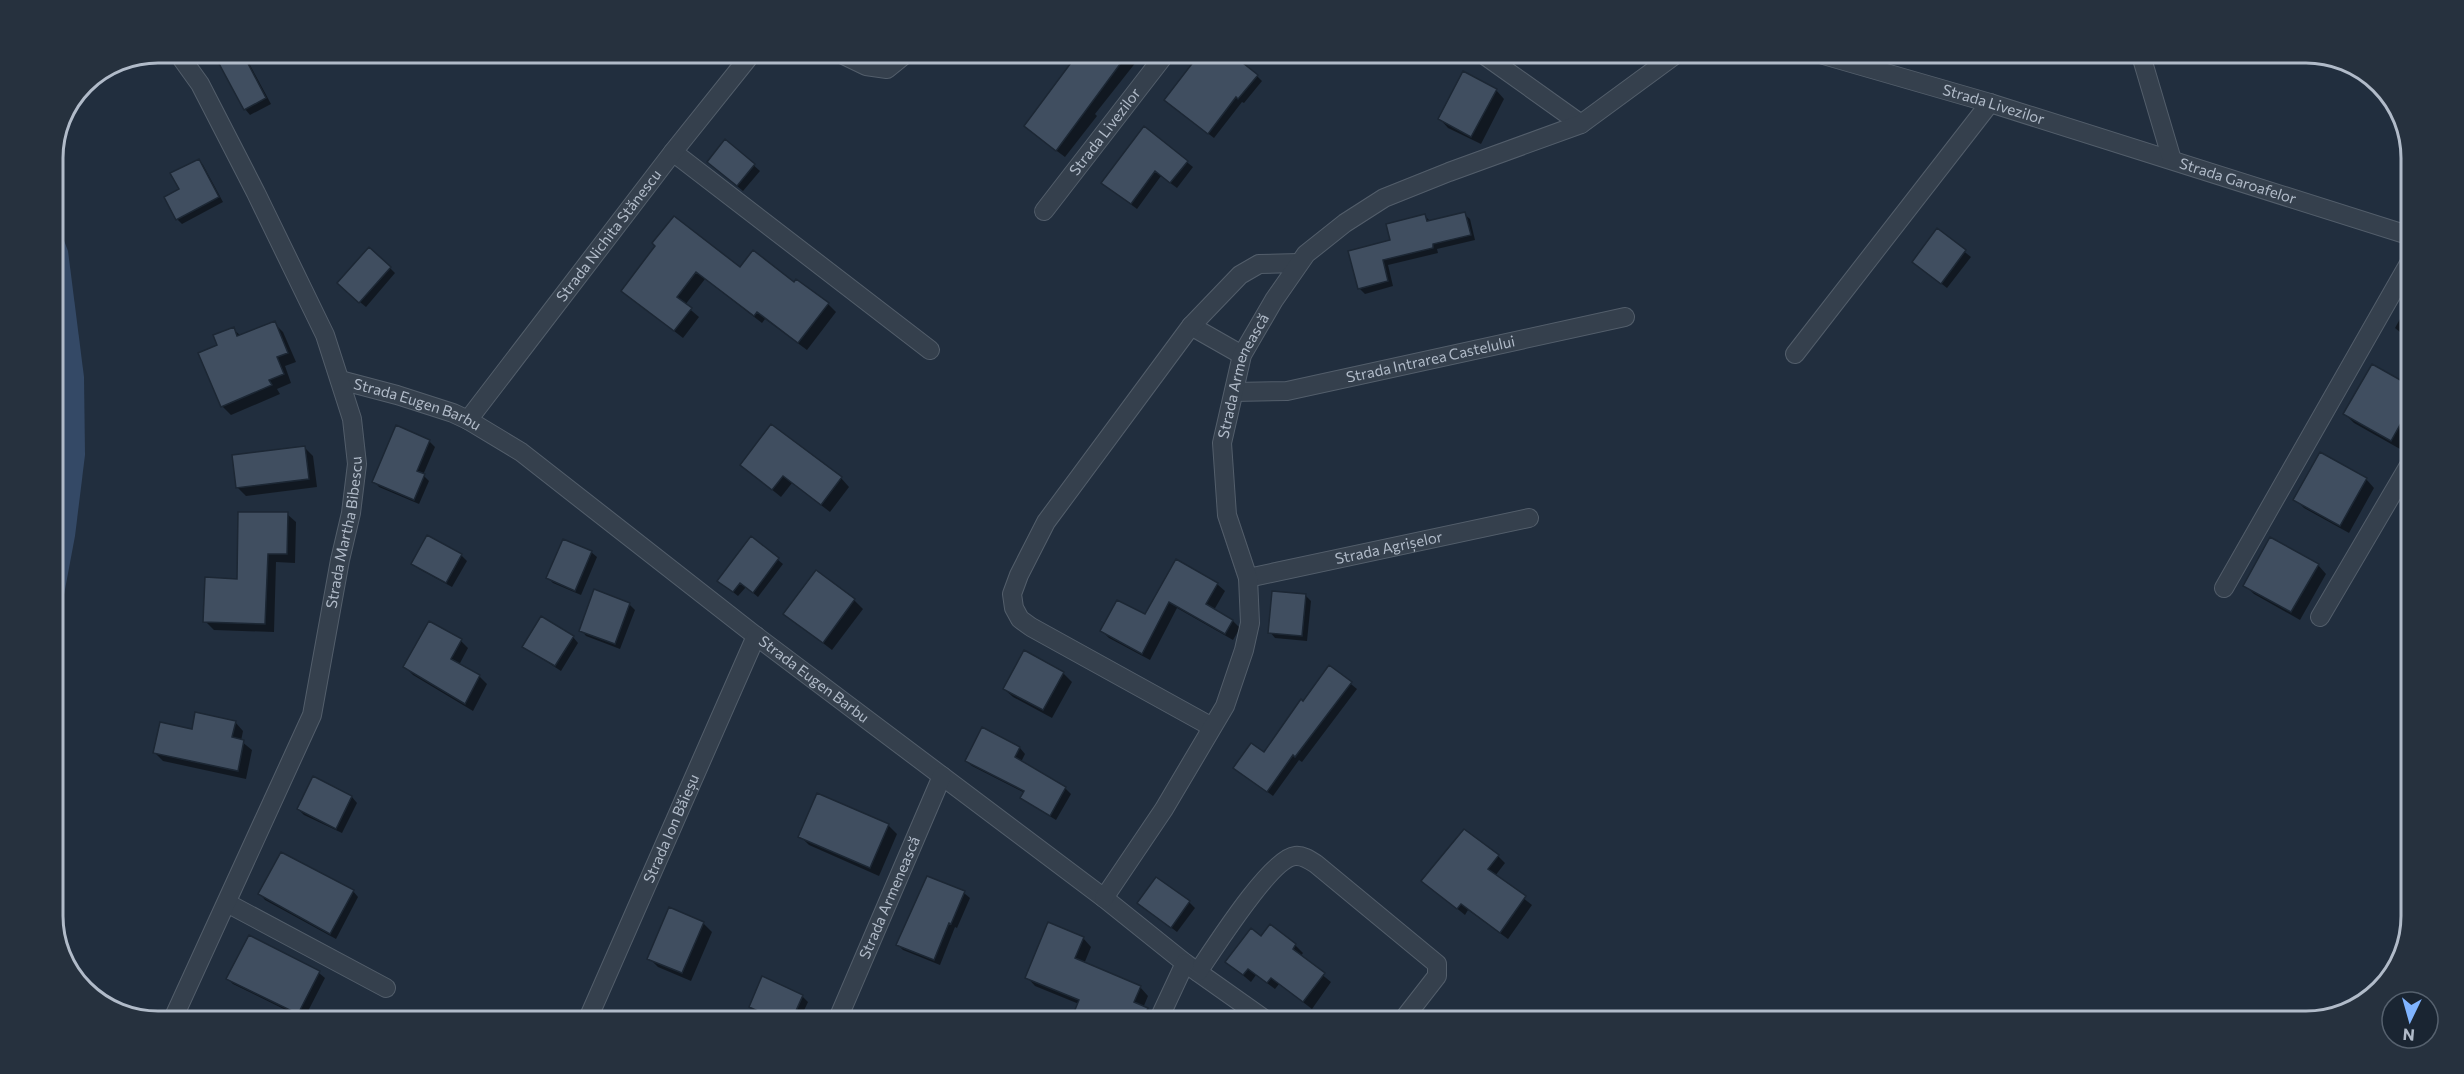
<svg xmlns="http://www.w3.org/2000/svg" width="2464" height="1074" font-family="Commissioner,sans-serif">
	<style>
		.water { fill: #344966 }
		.shadow { fill: #0007 }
		.building { fill: #404e60; stroke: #1c2734; stroke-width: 1.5 }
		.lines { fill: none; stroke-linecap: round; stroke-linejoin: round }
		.minor-casing { stroke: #535e6b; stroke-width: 20 }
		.minor { stroke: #35404d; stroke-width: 18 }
		.labels { text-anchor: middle; stroke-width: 4.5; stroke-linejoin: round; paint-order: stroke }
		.street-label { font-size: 15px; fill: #b1bbc9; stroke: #1a2532 }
		.rim { fill: none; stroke: #b1bbc9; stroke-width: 3 }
	</style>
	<rect width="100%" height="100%" fill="#212e3e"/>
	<!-- water -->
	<path class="water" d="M53,212L68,251L84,377L85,455L75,536L53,653Z"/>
	<!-- shadow -->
	<path class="shadow" d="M229,52L244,54L271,104L250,115L245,109Z
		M1082,52H1144L1095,114L1097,116L1065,157L1034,134Z
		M1257,76L1262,81L1244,103L1242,102L1214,138L1171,105Z
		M1496,90L1504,99L1481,144L1448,128L1440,119Z
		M1144,128L1193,167L1177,188L1161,176L1137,209L1109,188Z
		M726,141L760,171L743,191L714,167Z
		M199,160L203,165L223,202L182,224L177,219L181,190Z
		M1464,214L1470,219L1475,240L1437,249L1438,253L1388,265L1393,286L1365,294L1359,288L1392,241L1425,216L1431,222Z
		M1937,230L1971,257L1947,288L1914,262Z
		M657,246L740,269L828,304L836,312L807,350L765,319L762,323L705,279L685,305L699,317L683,338L623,291Z
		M390,268L395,273L366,307L344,289Z
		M2411,299V341L2395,328Z
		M274,323L283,332L296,362L285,366L291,383L277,389L280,394L231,415L222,406L233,329L241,336Z
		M2372,366L2411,387V429L2400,449L2354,423L2345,414Z
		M429,441L435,447L423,475L429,481L419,504L379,487L374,481Z
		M304,447L313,456L317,487L246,496L237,487Z
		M742,465L841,478L849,487L830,512L792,483L781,497Z
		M2366,479L2374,488L2349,533L2304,508L2295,499Z
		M287,514L296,522L295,563L276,562L274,632L214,630L205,621L239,580Z
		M751,538L783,564L758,597L746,587L738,596L724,585Z
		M591,552L597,557L581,595L553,583L548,578Z
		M461,555L467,561L452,587L419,569L413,564Z
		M1177,561L1217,584L1225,591L1214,610L1233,621L1240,628L1233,640L1177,608L1150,660L1109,638L1102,631L1145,616Z
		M2318,565L2326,574L2300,620L2254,594L2245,585Z
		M1305,595L1311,601L1307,641L1275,638L1270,632Z
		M854,600L863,609L832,650L785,614Z
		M629,604L635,610L620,649L586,636L581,630Z
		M573,637L578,643L561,671L524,647Z
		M461,641L468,648L459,665L480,677L487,684L473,711L413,675L405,667Z
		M1330,667L1357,689L1302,762L1299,760L1273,796L1235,768L1264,754Z
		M1063,673L1072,682L1052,718L1013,697L1004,689Z
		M235,722L243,731L241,741L252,750L246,779L163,761L155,753L193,730Z
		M1020,748L1025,754L1021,762L1065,788L1071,794L1056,820L1028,803L1022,798L1025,793L972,766L966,761Z
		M314,778L352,797L357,803L342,833L304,815L298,809Z
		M888,825L897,834L879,876L809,845L800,836Z
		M1498,856L1505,863L1495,876L1532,905L1508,939L1468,910L1465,915L1423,881Z
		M353,891L358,897L336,939L265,900L260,894Z
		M964,893L970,898L957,928L955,927L940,965L903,950L898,945Z
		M1189,902L1195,908L1177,932L1139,903Z
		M703,923L712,932L691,981L658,967L649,958Z
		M250,937L319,973L325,978L304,1019L233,984L228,979Z
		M1083,938L1091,947L1084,964L1140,987L1148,996L1143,1008L1155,1017L1154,1021H1075L1079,1004L1035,986L1027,977Z
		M1261,938L1295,945L1303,953L1300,957L1331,982L1312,1009L1279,984L1275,989L1256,975L1251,982L1227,962Z
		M802,996L808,1002L799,1021H778L756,1012L750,1006Z
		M1185,1010L1213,1021H1181Z"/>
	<!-- building -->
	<path class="building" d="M226,52H242L266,98L244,110L216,58Z
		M1079,52H1129L1056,151L1024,126Z
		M1201,52H1229L1258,75L1238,99L1236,97L1208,134L1164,100Z
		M1463,71L1497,89L1471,137L1438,119Z
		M1144,126L1188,161L1170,183L1155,171L1131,204L1101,183Z
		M725,139L755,164L737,186L707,162Z
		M199,159L219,197L176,220L164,197L179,189L170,173Z
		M1465,212L1471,235L1433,244V248L1383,260L1388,281L1358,289L1348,251L1390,240L1386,224L1425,214L1427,221Z
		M674,216L740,267L753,250L794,282L796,279L829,303L798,343L757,312L754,316L696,272L677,297L692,308L674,331L621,291L655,246L652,243Z
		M1937,228L1966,250L1941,284L1912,262Z
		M369,247L391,267L359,303L337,283Z
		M275,321L288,353L277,357L284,374L269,380L272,385L221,407L198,353L217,345L213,335L234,327L237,336Z
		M2372,364L2411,386V405L2391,441L2343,414Z
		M771,424L842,477L821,505L783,476L772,490L740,465Z
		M396,425L430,440L417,471L425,474L414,500L372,482Z
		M305,446L309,479L236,488L232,455Z
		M2320,452L2367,478L2340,526L2293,500Z
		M238,512H288L287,554H268L265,624L203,622L205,577L237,579Z
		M427,535L462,554L446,583L411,564Z
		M751,536L779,558L753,593L740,583L733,592L717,581Z
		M2270,537L2319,564L2291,612L2243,586Z
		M563,539L592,551L575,591L546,578Z
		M1176,559L1218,583L1206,604L1233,620L1225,634L1169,602L1142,654L1100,631L1117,600L1145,614Z
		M816,570L855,599L823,643L783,614Z
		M594,589L630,603L615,644L579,631Z
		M1272,591L1306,594L1302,636L1268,633Z
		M541,616L574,636L555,666L522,647Z
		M429,621L462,639L451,659L480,675L465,704L403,667Z
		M1024,650L1064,672L1043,710L1003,689Z
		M1329,665L1352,682L1295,757L1293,755L1267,792L1233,768L1251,743L1264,752L1301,699L1303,701Z
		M195,712L236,721L232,737L244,740L238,771L153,753L160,722L192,729Z
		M982,727L1020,747L1015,757L1066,787L1050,816L1020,798L1024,791L965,761Z
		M313,776L352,796L336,829L297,809Z
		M817,793L889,824L870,868L798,837Z
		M1464,829L1499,855L1488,869L1526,896L1500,933L1461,904L1457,909L1421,881Z
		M281,852L354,890L330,934L258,894Z
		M927,876L965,891L951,924L949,923L934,960L896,945Z
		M1156,877L1190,901L1171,928L1137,903Z
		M669,907L704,922L682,973L647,959Z
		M1048,922L1084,937L1075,958L1141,986L1134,1002L1148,1008L1142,1022H1070L1079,1000L1025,978Z
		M1270,924L1296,944L1293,949L1325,973L1303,1002L1271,978L1267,983L1248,969L1243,975L1225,962L1251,928L1261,936Z
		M249,935L320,971L298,1014L226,979Z
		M762,976L803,995L791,1022H782L749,1007Z"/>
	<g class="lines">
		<!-- minor casing -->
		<g class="minor-casing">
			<g id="minor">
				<path d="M837,52L866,66L887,69L908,52"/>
				<path d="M1480,52L1581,124"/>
				<path id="s1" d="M1813,52L1990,103L2411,236"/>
				<path d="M2140,52L2172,160"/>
				<path d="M673,152L930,350"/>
				<path id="s2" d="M1044,211L1167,52"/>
				<path d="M1191,326L1242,355"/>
				<path d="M1795,354L1990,103"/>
				<path id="s3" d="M340,380L397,395L453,413L468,420L521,452L756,636L1104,898L1185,963L1267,1021"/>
				<path id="s4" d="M1234,392L1287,391L1625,317"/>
				<path id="s5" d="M468,420L673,152L753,52"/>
				<path id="s6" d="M1248,578L1529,518"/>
				<path d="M2224,588L2411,260"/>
				<path d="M2320,617L2411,462"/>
				<path d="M1212,727L1031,627L1020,619L1014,608L1012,594L1019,575L1046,522L1191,326L1240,275L1259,264L1299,263"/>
				<path id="s7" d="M1104,898L1164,809L1225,706L1244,650L1250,623L1248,578L1227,515L1222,443L1242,355L1274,300L1306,254L1345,223L1384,198L1449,172L1581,124L1679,52"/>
				<path d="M227,903L386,988"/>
				<path d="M1198,972C1213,950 1271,858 1295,856C1303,855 1310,860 1316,864L1437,964V976L1402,1021"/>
				<path id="s8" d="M172,1021L312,715L340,560L351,513L357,464L352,419L325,335L256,193L200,84L177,52"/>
				<path id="s9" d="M587,1021L756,636"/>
				<path id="s10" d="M837,1021L942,776"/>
				<path d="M1158,1021L1185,963"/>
			</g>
		</g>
		<!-- minor -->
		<use href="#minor" class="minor"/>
	</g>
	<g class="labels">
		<!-- street labels -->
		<g class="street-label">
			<text dy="5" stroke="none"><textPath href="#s1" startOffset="188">Strada Livezilor</textPath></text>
			<text dy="5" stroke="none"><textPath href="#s2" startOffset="100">Strada Livezilor</textPath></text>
			<text dy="5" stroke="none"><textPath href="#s1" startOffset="444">Strada Garoafelor</textPath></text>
			<text dy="5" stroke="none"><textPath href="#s5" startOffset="232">Strada Nichita Stănescu</textPath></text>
			<text dy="5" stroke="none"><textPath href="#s4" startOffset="200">Strada Intrarea Castelului</textPath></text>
			<text dy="5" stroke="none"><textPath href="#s7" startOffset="568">Strada Armenească</textPath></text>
			<text dy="5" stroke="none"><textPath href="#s3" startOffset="81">Strada Eugen Barbu</textPath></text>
			<text dy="5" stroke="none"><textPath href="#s8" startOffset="522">Strada Martha Bibescu</textPath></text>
			<text dy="5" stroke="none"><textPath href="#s6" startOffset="144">Strada Agrișelor</textPath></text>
			<text dy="5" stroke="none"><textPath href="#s3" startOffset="567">Strada Eugen Barbu</textPath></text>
			<text dy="5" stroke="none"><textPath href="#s9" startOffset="210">Strada Ion Băieșu</textPath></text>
			<text dy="5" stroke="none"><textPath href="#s10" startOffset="134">Strada Armenească</textPath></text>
		</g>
	</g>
	<!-- crop -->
	<path d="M0 0H2464V1074H0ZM158 63H2306A95 95 0 0 1 2401 158V916A95 95 0 0 1 2306 1011H158A95 95 0 0 1 63 916V158A95 95 0 0 1 158 63Z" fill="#26313e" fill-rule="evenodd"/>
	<path class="rim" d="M158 63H2306A95 95 0 0 1 2401 158V916A95 95 0 0 1 2306 1011H158A95 95 0 0 1 63 916V158A95 95 0 0 1 158 63Z"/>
	<!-- north arrow -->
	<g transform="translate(2410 1020) rotate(185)"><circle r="28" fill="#1a2532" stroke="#56616e" stroke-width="1.5"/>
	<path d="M0-4.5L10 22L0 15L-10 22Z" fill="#80b4ff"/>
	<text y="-9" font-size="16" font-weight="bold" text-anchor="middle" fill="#b1bbc9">N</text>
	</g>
</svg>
